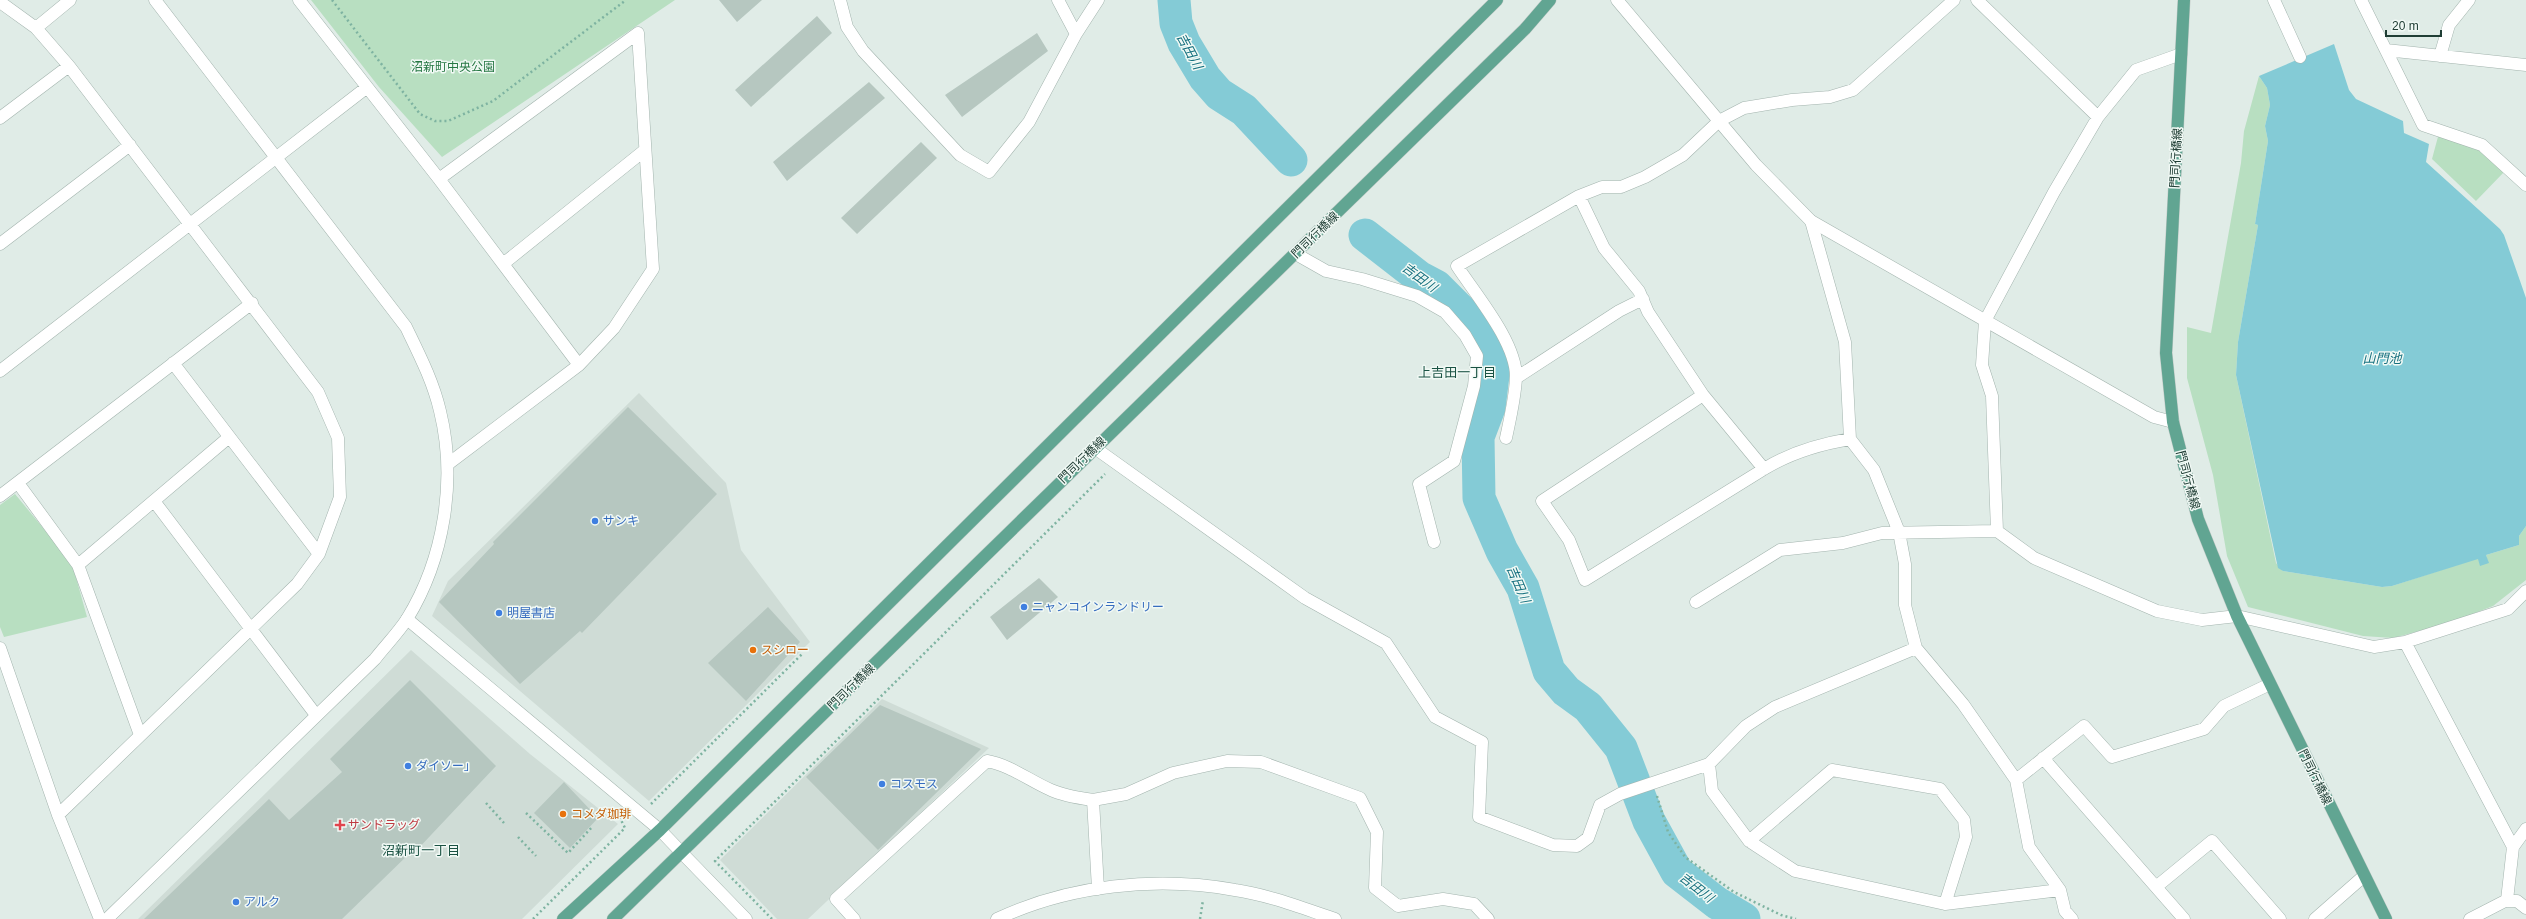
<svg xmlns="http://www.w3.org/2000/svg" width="2526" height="919" font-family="Helvetica,'Noto Sans JP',sans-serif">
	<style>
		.built { fill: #cfdcd6 }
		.green { fill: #b8dfc1 }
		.water { fill: #84cbd6 }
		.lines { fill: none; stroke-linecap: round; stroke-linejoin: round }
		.river { stroke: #84cbd6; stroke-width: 33 }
		.building { fill: #b6c7c0 }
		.minor-casing { stroke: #a3b4ae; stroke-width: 13 }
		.tertiary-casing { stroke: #a3b4ae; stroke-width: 13 }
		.primary-casing { stroke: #c1c9c6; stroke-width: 13 }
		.path { stroke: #7eb3a1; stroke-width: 2.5; stroke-dasharray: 2 3; stroke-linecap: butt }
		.minor { stroke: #fff; stroke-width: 12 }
		.tertiary { stroke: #fff; stroke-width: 12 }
		.primary { stroke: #61a592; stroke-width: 12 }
		.shop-dot { fill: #3f7fe0; stroke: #f1f9f5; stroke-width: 1.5 }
		.food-dot { fill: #e8710a; stroke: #f1f9f5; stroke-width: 1.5 }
		.health-dot { fill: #e0444e; stroke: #f1f9f5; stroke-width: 1.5 }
		.labels { text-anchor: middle; stroke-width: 3; stroke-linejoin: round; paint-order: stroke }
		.park-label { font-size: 12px; fill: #277844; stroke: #f1f9f5 }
		.street-label { font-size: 12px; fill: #203e35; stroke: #f1f9f5 }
		.shop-label { font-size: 12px; fill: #366cbe; stroke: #f1f9f5; text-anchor: start }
		.food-label { font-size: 12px; fill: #c56008; stroke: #f1f9f5; text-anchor: start }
		.health-label { font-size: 12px; fill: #be3a42; stroke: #f1f9f5; text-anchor: start }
		.water-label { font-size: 13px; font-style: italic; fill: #15707f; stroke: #f1f9f5 }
		.neighbourhood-label { font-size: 13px; fill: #1a5243; stroke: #f1f9f5 }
	</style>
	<rect width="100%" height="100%" fill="#e0ece7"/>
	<!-- built -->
	<path class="built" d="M639,393L726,483L741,550L810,642L649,801L432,616L448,581Z
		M411,650L530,754L618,824L522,919H138Z
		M882,699L989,748L808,919H777L720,860Z"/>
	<!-- green -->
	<path class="green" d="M311,0H675L442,157L379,87Z
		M2259,76L2267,88L2270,105L2265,126L2268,141L2255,224L2258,225L2238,342L2236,375L2276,563L2283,571L2382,587L2392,586L2478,558L2488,563L2486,555L2519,545V536L2526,526V580L2493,606L2449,623L2393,638L2363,636L2248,607L2227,556L2213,475L2187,378V327L2211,333L2241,163L2244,131Z
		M2439,133L2479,147L2505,171L2476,201L2432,159Z
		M15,494L72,563L87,617L4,637L0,627V505Z"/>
	<!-- water -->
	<path class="water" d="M2334,44L2349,90L2356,99L2403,121L2404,133L2429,144L2426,162L2500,229L2504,235L2526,298V526L2519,536V545L2486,555L2489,563L2480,566L2478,559L2392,586L2382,587L2283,571L2278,568L2236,375L2238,342L2258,225L2255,224L2268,141L2265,126L2270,105L2267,88L2259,76Z"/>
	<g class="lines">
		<!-- river -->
		<path class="river" d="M1174,0L1176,23L1184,43L1205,78L1219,94L1244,110L1291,160
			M1365,235L1419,277L1436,286L1468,318L1483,336L1494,367L1489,408L1478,437L1479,498L1502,551L1523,588L1549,671L1566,691L1588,707L1621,748L1649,821L1677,872L1717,903L1744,919"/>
	</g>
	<!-- building -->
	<path class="building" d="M719,0H762L737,22Z
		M817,16L832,33L751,107L735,90Z
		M1037,33L1048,51L962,117L945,95Z
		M869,82L885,98L787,181L773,162Z
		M921,142L937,158L857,234L841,218Z
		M628,407L717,494L582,633L580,631L520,684L439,602L494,544L493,542Z
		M1039,578L1058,597L1007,640L990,617Z
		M768,607L800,642L746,701L708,663Z
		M410,680L496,766L415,852L413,850L342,919H144L269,799L289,820L342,772L330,759Z
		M880,705L981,749L878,850L806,777Z
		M564,782L598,818L570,848L534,813Z"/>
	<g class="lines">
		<!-- minor casing -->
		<g class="minor-casing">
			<path id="minor" d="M299,0L439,179L579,365
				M840,0L847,27L863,51L960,155L989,172L1029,122L1076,34L1098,0
				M1058,0L1076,34
				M1977,0L2098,117
				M2274,0L2300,57
				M2361,0L2423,125L2482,145L2526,185
				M0,2L36,28L69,66L318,392L338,438L340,497L319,554L297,584L58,815
				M36,28L70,0
				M2386,50L2526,65
				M2440,56L2449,25L2469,0
				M0,118L69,66
				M439,179L638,33L653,269L614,328L579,365L448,464
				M1579,196L1602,187H1621L1645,177L1683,155L1719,121L1744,108L1792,100L1830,97L1853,90L1954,0
				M1811,221L1845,342L1850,439L1874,470L1899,532L1905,564V605L1916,648L1963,704L2016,780L2029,847L2060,890L2065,911L2072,919
				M0,244L130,145
				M1296,254L1326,271L1362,279L1417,296L1445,312L1465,335L1477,356L1474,386L1454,461L1419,484L1434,542
				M503,264L645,150
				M173,363L319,554
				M0,371L366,88
				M1516,378L1619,311L1643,299
				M1506,438C1510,419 1515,398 1516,378C1517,343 1476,295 1457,266L1579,196L1604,248L1639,291L1648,312L1703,395
				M1095,448L1305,598L1386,643L1435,717L1482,742L1479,817L1553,845L1577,846L1588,838L1600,805L1620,794L1709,764L1746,726L1775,707L1916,648
				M1764,469L1703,395L1542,501L1569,540L1585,580L1764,469C1790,453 1820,444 1850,439
				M18,483L78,565
				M0,496L252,303
				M154,501L316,715
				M1997,531L1992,396L1982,365L1985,321L2054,192L2098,117L2136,70L2181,54
				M1696,602L1780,550L1843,543L1882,533L1997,531L2034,558L2157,611L2202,620L2237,616L2374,647L2405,642L2508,609L2526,591
				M407,619L660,830L681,852
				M2405,642L2513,847
				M0,648L58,815L100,919
				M140,735L78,565L228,438
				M2043,758L2184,919
				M1709,764L1712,791L1749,841L1795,871L1945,904L2060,890
				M2016,780L2084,726L2112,757L2204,729L2224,706L2270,684
				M1093,800L1126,794L1173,773L1227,761L1261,762L1360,798L1377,832L1375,888L1398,906L1443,899L1474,904L1488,919
				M1749,841L1832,770L1940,789L1964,820L1966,837L1945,904
				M2156,887L2212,841L2280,919
				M2506,901H2517L2526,908
				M854,919L836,899L987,761C1010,765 1030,781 1051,790C1064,796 1079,798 1093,800L1098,889
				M997,919C1069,885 1156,876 1235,890C1269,895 1302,908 1335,919
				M2315,919L2364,876
				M2470,919L2507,900L2513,847L2526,829"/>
		</g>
		<!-- tertiary casing -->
		<g class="tertiary-casing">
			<path id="tertiary" d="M1617,0L1756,165L1811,221L2154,417L2173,422
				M681,852L746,919
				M107,919L375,659C385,646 398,633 407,619C444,559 457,480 440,411C433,381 419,354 406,327L155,0"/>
		</g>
		<!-- primary casing -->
		<g class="primary-casing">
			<path id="primary" d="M2184,0L2166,353L2173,422L2198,519L2237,616L2386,919
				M563,919L660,830L1497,0
				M613,919L1525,29L1550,0"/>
		</g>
		<!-- path -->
		<path class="path" d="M332,0L420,114L435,121H448L493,101L626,0
			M1657,796L1668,832L1685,857L1734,892L1781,915L1796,919
			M486,803L504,823
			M651,804L803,653
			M526,813L568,853L593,826
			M518,837L536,856
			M533,919L625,828L620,818
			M772,919L715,861L1105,474
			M1200,919L1203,900"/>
		<!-- minor -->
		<use href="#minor" class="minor"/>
		<!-- tertiary -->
		<use href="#tertiary" class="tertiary"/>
		<!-- primary -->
		<use href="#primary" class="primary"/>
	</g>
	<!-- markers -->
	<g class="shop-dot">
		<circle cx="595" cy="521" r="4"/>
		<circle cx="1024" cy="607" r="4"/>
		<circle cx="499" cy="613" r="4"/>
		<circle cx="408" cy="766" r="4"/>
		<circle cx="882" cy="784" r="4"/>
		<circle cx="236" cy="902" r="4"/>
	</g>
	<g class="food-dot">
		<circle cx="753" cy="650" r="4"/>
		<circle cx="563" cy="814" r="4"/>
	</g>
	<path class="health-dot" d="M338 819h4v4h4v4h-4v4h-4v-4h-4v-4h4z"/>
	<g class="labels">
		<!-- park labels -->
		<g class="park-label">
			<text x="453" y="71">沼新町中央公園</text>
		</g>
		<!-- street labels -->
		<g class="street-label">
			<text transform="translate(2176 158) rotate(-87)" y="4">門司行橋線</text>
			<text transform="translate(1315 235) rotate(-44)" y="4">門司行橋線</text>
			<text transform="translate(1082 460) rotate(-44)" y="4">門司行橋線</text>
			<text transform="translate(2188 480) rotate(75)" y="4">門司行橋線</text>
			<text transform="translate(851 687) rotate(-44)" y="4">門司行橋線</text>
			<text transform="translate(2315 777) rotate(64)" y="4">門司行橋線</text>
		</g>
		<!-- shop labels -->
		<g class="shop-label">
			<text x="603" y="525">サンキ</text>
			<text x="1032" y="611">ニャンコインランドリー</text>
			<text x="507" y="617">明屋書店</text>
			<text x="416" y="770">ダイソー」</text>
			<text x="890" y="788">コスモス</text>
			<text x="244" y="906">アルク</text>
		</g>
		<!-- food labels -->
		<g class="food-label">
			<text x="761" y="654">スシロー</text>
			<text x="571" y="818">コメダ珈琲</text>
		</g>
		<!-- health labels -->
		<g class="health-label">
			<text x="348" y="829">サンドラッグ</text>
		</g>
		<!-- water labels -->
		<g class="water-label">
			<text transform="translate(1190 51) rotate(62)" y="5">吉田川</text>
			<text transform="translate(1420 277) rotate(36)" y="5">吉田川</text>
			<text x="2382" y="363">山門池</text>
			<text transform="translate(1519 584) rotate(67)" y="5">吉田川</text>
			<text transform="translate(1697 887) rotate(38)" y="5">吉田川</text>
		</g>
		<!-- neighbourhood labels -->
		<g class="neighbourhood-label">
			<text x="1457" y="377">上吉田一丁目</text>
			<text x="421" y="855">沼新町一丁目</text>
		</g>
	</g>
	<!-- scale -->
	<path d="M2386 30v6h55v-6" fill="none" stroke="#203e35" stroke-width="2"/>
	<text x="2392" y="30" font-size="12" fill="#203e35" stroke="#f1f9f5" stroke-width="3" paint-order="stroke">20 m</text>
</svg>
